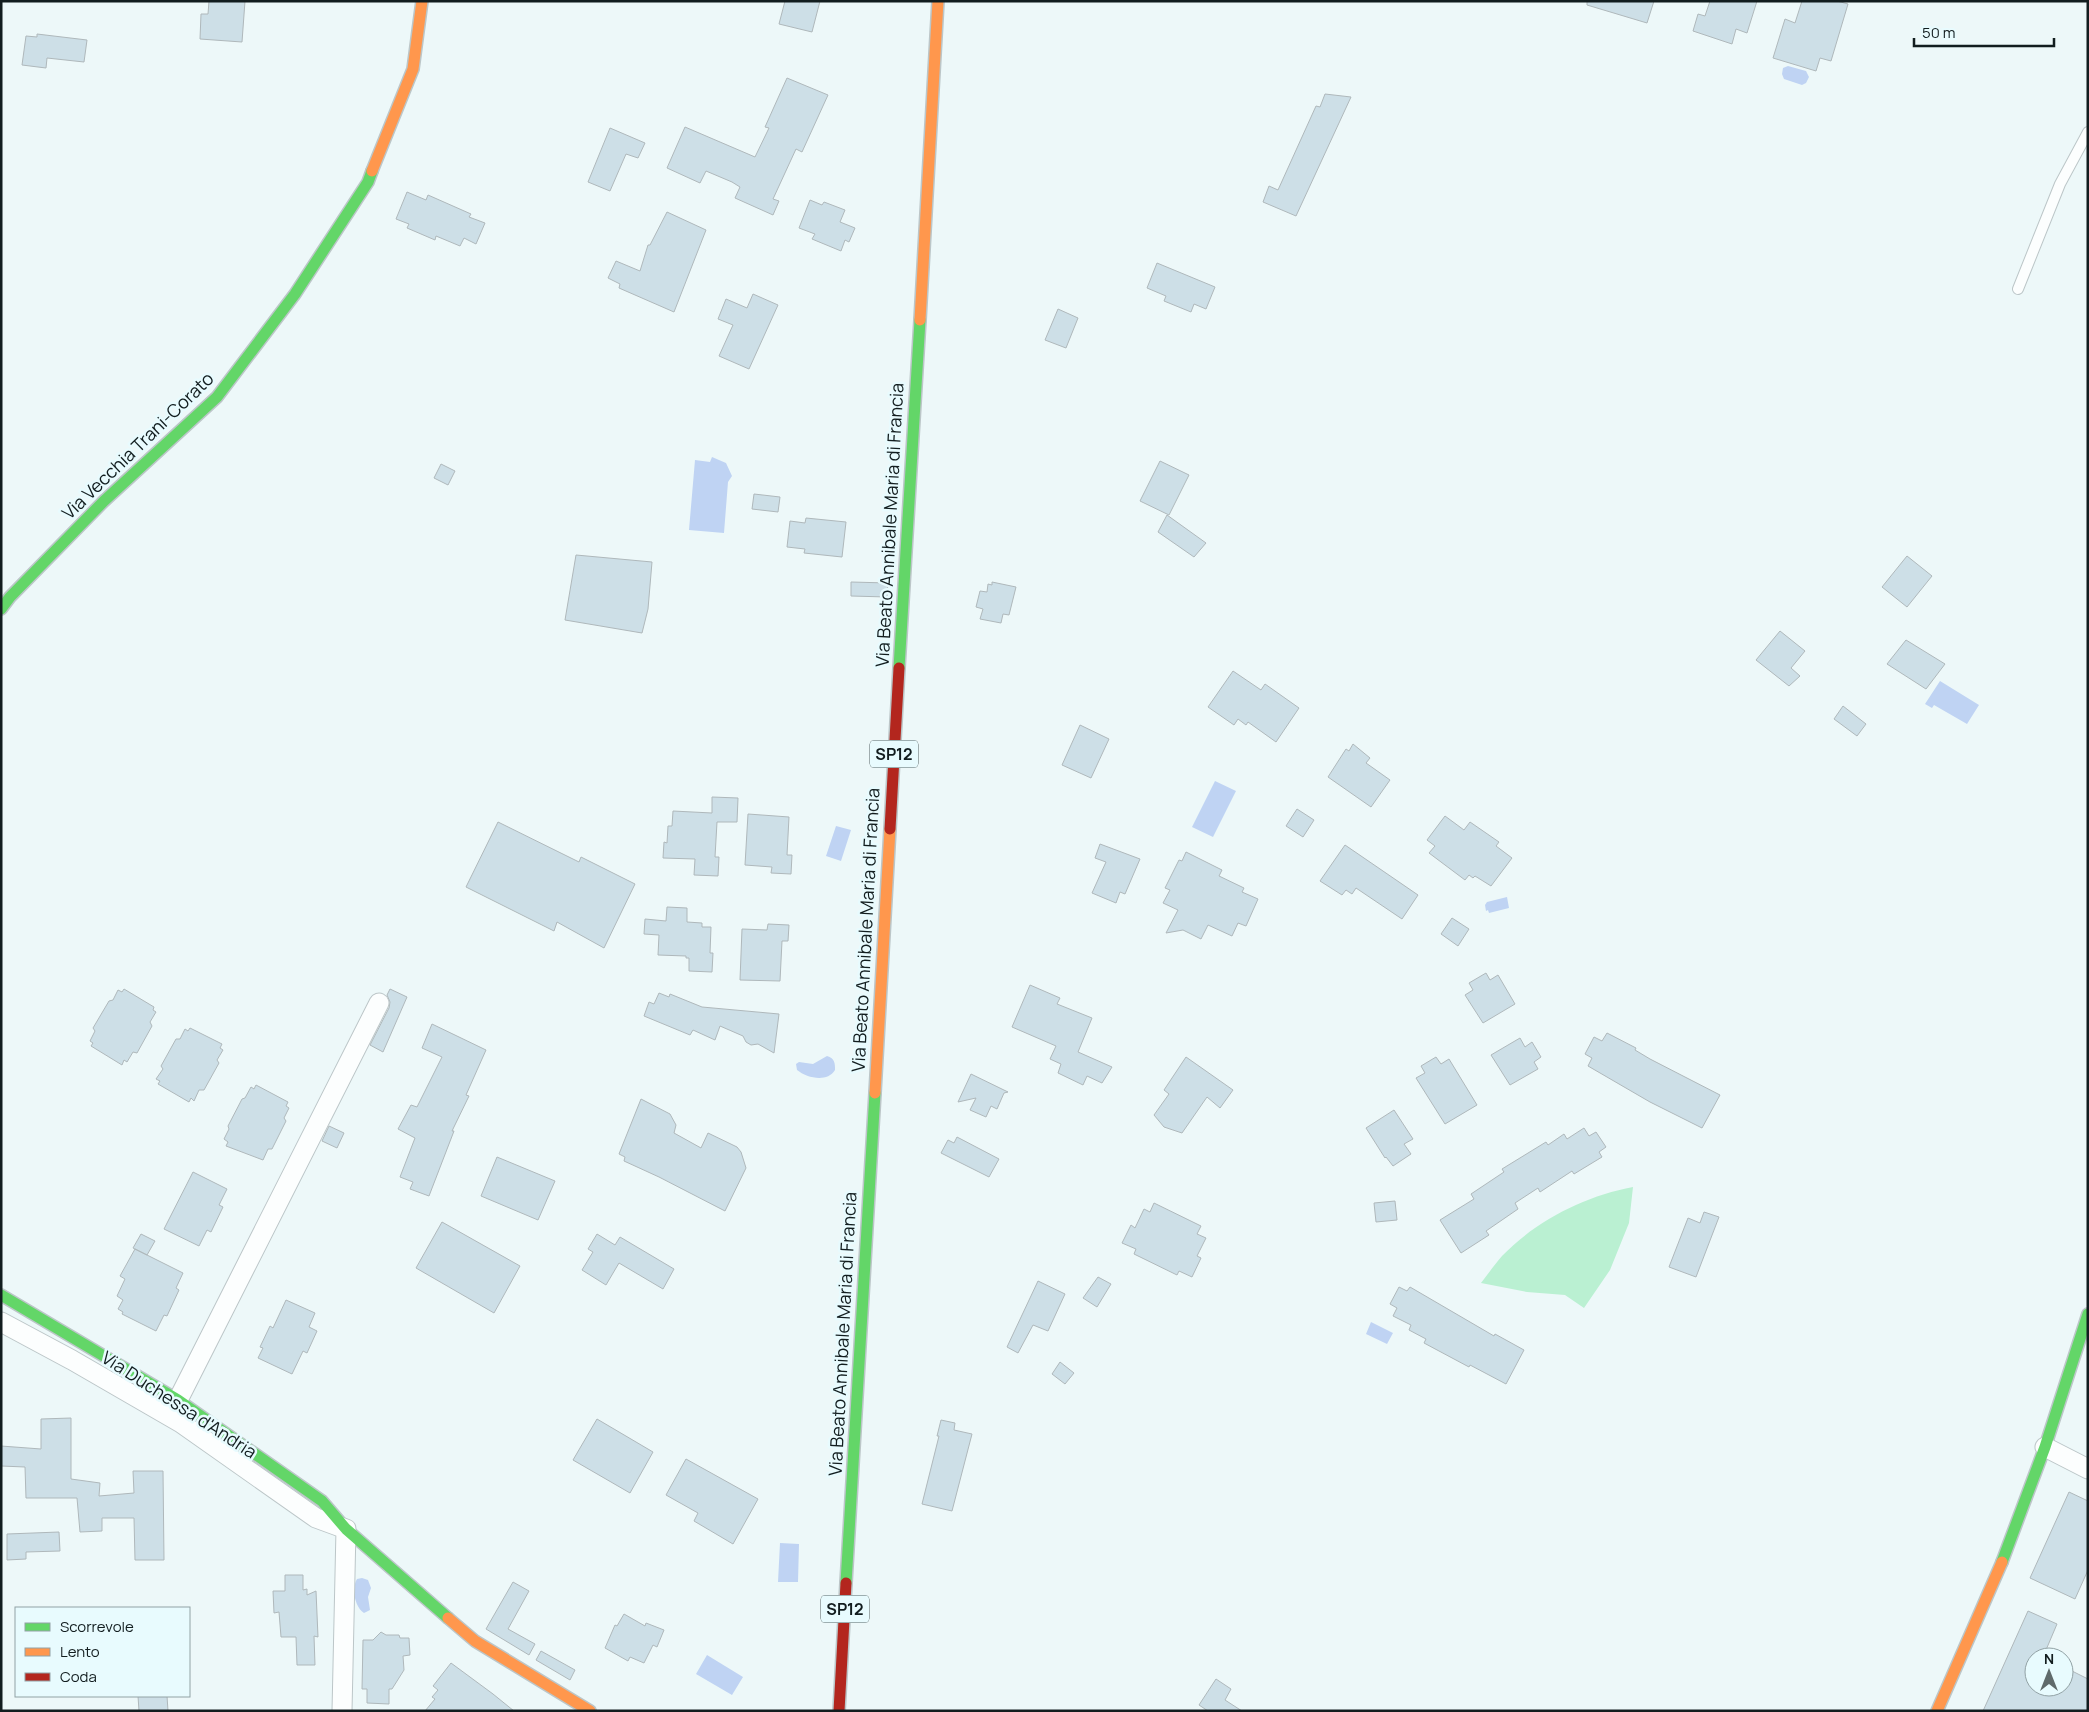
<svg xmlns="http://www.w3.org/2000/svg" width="2089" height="1712" font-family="Manrope,sans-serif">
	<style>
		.green { fill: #baf0d2 }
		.water { fill: #bfd3f3 }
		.building { fill: #cddfe7; stroke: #afb8bb }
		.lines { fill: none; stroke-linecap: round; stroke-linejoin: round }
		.lane-casing { stroke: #bcc6c8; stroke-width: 12 }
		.street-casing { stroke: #bcc6c8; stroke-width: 21 }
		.fast-casing { stroke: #bcc6c8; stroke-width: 14 }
		.slow-casing { stroke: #bcc6c8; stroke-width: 14 }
		.jam-casing { stroke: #bcc6c8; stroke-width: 14 }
		.lane { stroke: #fcfefe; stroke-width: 10 }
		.street { stroke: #fcfefe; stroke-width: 19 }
		.fast { stroke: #63d668; stroke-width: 11 }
		.slow { stroke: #ff974d; stroke-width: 11 }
		.jam { stroke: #b3261e; stroke-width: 11 }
		.labels { text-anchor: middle; stroke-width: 5; stroke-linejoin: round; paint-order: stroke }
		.shield { fill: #e8fbfe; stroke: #526062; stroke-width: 1 }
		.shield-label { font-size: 16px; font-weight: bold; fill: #121d1f }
		.street-label { font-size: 18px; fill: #121d1f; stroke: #e8fbfe }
	</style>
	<rect width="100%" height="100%" fill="#edf8f9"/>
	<!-- green -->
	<path class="green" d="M1633,1187L1629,1223L1610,1270L1584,1308L1565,1295L1527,1292L1481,1283C1488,1274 1495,1264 1502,1256C1537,1220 1585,1196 1633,1187Z"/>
	<!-- water -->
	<path class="water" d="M1788,66L1806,71L1809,77L1806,83L1802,85L1784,79L1782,74L1783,68Z
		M712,457L726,463L732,476L728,482L724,533L689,530L695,460L710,462Z
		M1940,681L1979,705L1967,724L1934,705L1932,708L1925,704Z
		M1215,781L1236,791L1213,837L1192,827Z
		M836,826L851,830L841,861L826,856Z
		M1507,897L1509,908L1489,913L1488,910L1486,911L1485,905L1487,902Z
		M827,1056C835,1058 835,1064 835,1070C827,1083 807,1078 797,1070L796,1064L799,1062L813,1064Z
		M1371,1322L1393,1333L1387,1344L1366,1334Z
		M780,1543L799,1544L798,1582H778Z
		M362,1578L368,1580L371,1588L368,1597L370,1610L364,1613C355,1607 351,1589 357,1579Z
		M707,1655L743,1677L732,1695L696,1674Z"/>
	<!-- building -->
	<path class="building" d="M209,1H245L242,42L200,39L201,14H208Z
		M785,1H820L812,32L779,24Z
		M1587,1H1654L1647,23L1587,5Z
		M1710,1H1757L1747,33L1736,29L1732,44L1693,31L1698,14L1705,16Z
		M1802,1H1837L1848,4L1831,61L1820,58L1816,71L1773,58L1785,19L1795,23Z
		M37,34L87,40L84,62L47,58L46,68L22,65L26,36L37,37Z
		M787,78L828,95L802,152L796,149L773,199L779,201L773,215L735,198L740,187L732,182L706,171L700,183L667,168L685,127L755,157L769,128L765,127Z
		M1325,94L1351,97L1296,216L1263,202L1269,186L1278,190L1316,106L1320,107Z
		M610,128L645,143L638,158L626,154L610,191L588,182Z
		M407,192L426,200L428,195L471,214L469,217L485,223L476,244L464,238L460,246L436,236L435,240L407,228L409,224L396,219Z
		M810,200L822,205L824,202L845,210L840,222L855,228L849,242L845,240L841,251L812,239L815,234L799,228Z
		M667,212L706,230L674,312L619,288L620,284L608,278L616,261L640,271L648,245H650Z
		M1157,263L1215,287L1206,309L1194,304L1191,312L1164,301L1166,296L1147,288Z
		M753,294L778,305L749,369L719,356L733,325L718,319L726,299L747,308Z
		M1058,309L1078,318L1066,348L1045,340Z
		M1160,461L1189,475L1169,515L1140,501Z
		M441,464L455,471L448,485L434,478Z
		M754,494L780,497L778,512L752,509Z
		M1167,515L1206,543L1194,557L1158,532Z
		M806,518L846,522L842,557L804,553L805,549L787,547L790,521L805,523Z
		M576,555L652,562L648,609L642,633L565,620Z
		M1907,556L1932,576L1907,607L1882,587Z
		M851,582L888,583L887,597L851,596Z
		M992,582L1016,587L1009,615L1003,614L1001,623L980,619L983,609L976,607L980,591L987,592L988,584L992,585Z
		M1780,631L1805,651L1791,668L1800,676L1789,686L1756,660Z
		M1906,640L1945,664L1926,689L1887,664Z
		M1233,671L1261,690L1265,684L1299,708L1276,742L1248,722L1246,725L1238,719L1234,725L1208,707Z
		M1843,706L1866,724L1857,736L1834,719Z
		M1080,725L1109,739L1091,778L1062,765Z
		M1353,744L1370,758L1366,763L1390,780L1371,807L1328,777L1346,749L1349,751Z
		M712,797L738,798L737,822H717L715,857H719L718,876L694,875L695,859L663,858L664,842L667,843L668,826H672L673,811L712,813Z
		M1297,809L1314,820L1303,837L1286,826Z
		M748,814L789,817L787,855H792L791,874L771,873L772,867L745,865Z
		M1445,816L1464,830L1470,822L1499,842L1496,846L1512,858L1491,886L1475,876L1473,878L1469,875L1465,880L1429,853L1435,846L1427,840Z
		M498,822L579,862L581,857L635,884L604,948L557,922L554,931L466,887Z
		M1100,844L1140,859L1125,894L1120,892L1116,903L1092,893L1106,862L1095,858Z
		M1345,845L1418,895L1402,919L1356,888L1352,894L1346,890L1342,895L1320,881Z
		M1186,852L1222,870L1219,876L1244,888L1242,892L1258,899L1246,926L1238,923L1232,936L1208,925L1201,939L1183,930L1166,933L1178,910L1163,903L1170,890L1165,888L1179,860L1182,861Z
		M667,907L687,908V922L702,923V927H711L710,953H713L712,972L689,971V958H686V956L658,955L659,935L644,934L645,919L666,921Z
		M1452,918L1469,929L1458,946L1441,934Z
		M768,924L789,925L788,941H782L780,981L740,980L742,929L767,930Z
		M1486,973L1490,980L1498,975L1515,1004L1483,1023L1465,995L1473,990L1469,983Z
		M1030,985L1060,998L1057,1004L1092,1018L1078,1052L1112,1067L1102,1083L1087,1076L1083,1085L1058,1073L1061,1064L1050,1059L1056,1046L1012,1027Z
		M124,989L154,1007L153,1010L156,1012L150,1022L152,1026L137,1053L133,1052L127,1062L124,1060L122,1065L91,1046L93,1043L90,1041L95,1031L93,1028L109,1001L113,1000L118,990L122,992Z
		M390,989L407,997L383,1052L370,1045L389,1008L390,1002L387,995Z
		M659,993L669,997L670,994L702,1007L779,1014L774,1053L758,1044L751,1045L746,1042L743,1036L720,1026L715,1040L693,1030L690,1035L644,1016L649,1002L654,1004Z
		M432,1024L486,1050L466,1095L469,1096L452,1131H454L429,1196L410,1189L413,1182L400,1177L415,1138L398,1129L411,1105L417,1107L442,1057L422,1048Z
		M190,1028L222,1044L220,1048L223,1050L217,1060L219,1063L204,1090H199L194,1101L191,1098L189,1102L158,1084L160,1081L156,1079L163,1069L161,1066L176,1039H180L185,1029L188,1031Z
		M1607,1033L1636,1048L1635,1050L1650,1059L1720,1095L1702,1128L1650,1102L1588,1066L1592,1058L1585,1054L1594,1037L1602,1041Z
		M1520,1038L1525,1047L1532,1042L1541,1057L1534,1062L1538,1069L1510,1085L1491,1055Z
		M1186,1057L1233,1090L1220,1108L1207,1097L1182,1133L1164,1127L1154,1115L1169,1094L1164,1090Z
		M1436,1057L1441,1064L1449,1059L1477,1105L1445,1124L1416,1078L1425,1073L1421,1066Z
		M971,1074L1008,1092L1004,1093L997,1109L991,1106L986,1117L970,1110L976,1098L958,1102Z
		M256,1085L288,1102L286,1106L289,1108L284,1118L286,1121L272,1149H268L263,1160L226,1146L228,1142L224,1139L229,1129L228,1126L242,1099L245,1098L251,1087L254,1089Z
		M641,1099L670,1114L676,1125L674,1133L701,1148L708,1133L737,1147L741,1152L746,1168L725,1211L659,1177L624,1161L625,1157L619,1154Z
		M1394,1110L1413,1139L1404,1144L1411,1154L1393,1166L1386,1157L1385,1158L1366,1128Z
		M329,1126L344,1133L337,1148L322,1141Z
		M1584,1128L1589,1136L1596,1132L1606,1147L1599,1152L1602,1157L1574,1174L1572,1171L1540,1192L1538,1188L1515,1203L1518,1209L1486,1231L1489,1235L1461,1253L1440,1220L1474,1199L1471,1194L1504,1172L1502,1169L1546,1142L1548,1145L1564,1134L1567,1139Z
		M957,1137L999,1159L989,1177L941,1153L948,1140L954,1143Z
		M497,1157L555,1181L538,1220L481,1196Z
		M193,1172L227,1189L219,1205L223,1207L211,1232L207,1230L199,1246L164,1229Z
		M1395,1201L1397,1220L1376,1222L1374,1203Z
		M1154,1203L1201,1226L1197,1234L1206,1238L1197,1256L1201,1258L1192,1277L1179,1271L1177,1275L1134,1254L1136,1249L1122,1243L1131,1225L1135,1228L1144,1209L1150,1212Z
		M1704,1212L1719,1217L1696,1277L1669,1267L1688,1218L1700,1223Z
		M442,1222L520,1266L494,1313L416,1268Z
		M141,1234L155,1241L147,1255L133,1248Z
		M597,1234L615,1245L620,1237L674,1269L663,1289L619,1263L606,1285L582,1270L593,1252L588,1249Z
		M135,1249L183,1273L176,1288L179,1290L167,1316L164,1315L156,1331L122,1314L123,1312L118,1309L123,1300L117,1296L125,1279L120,1276Z
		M1098,1277L1111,1284L1097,1307L1083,1298Z
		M1038,1281L1065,1294L1048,1331L1033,1325L1018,1353L1007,1347Z
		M1399,1287L1407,1291L1410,1287L1494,1336L1495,1334L1524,1350L1506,1384L1470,1365L1469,1367L1424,1343L1426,1339L1409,1330L1411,1325L1393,1316L1397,1308L1390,1304Z
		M286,1300L315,1313L309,1327L317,1331L307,1353L303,1351L292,1374L258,1358L263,1348L260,1347L270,1326L273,1328Z
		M1060,1362L1074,1373L1065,1384L1052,1374Z
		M71,1418V1479L100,1483L99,1496L134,1493L133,1471H163L164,1560H135L134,1518H102V1531L80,1532L77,1498H26L25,1467L1,1466V1446L41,1449V1419Z
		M597,1419L653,1452L630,1493L573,1460Z
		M941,1420L955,1423L954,1430L972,1434L952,1511L922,1504L939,1436H937Z
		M686,1459L758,1499L733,1544L694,1521L698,1513L666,1495Z
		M2069,1492L2088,1501V1570L2075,1599L2030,1578Z
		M59,1532L60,1551L26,1552V1559L7,1560V1534Z
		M285,1575H303V1590L307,1589V1595L316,1591L318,1637L314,1636L315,1665H297L296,1637H281L279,1612L274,1613L273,1591H285Z
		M513,1582L529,1591L508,1629L535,1644L529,1655L486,1629Z
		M2028,1611L2057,1624L2043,1657H2034V1687H2064V1667L2088,1679V1711H1983Z
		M624,1614L645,1626L646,1623L664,1630L657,1647L653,1645L644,1663L630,1657L628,1661L605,1648L615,1625L617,1626Z
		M381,1632L386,1635H399L400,1638H409L410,1655L403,1656L404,1670L392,1689H389V1704L367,1703V1689H362L363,1640H373Z
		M541,1651L575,1670L570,1680L536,1660Z
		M451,1663L493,1694L514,1711H425L435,1699L432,1697L438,1690L433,1686Z
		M1216,1679L1231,1689L1225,1700L1242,1711H1208L1199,1705Z
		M138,1696H167L168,1711H139Z"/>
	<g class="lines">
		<!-- lane casing -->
		<g class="lane-casing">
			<path id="lane" d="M2018,289L2060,184L2088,132"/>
		</g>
		<!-- street casing -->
		<g class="street-casing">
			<path id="street" d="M1,1322L72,1360L181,1423L316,1518L346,1529L342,1711
				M175,1411L178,1400L379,1003
				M2045,1447L2088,1469"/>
		</g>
		<!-- fast casing -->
		<g class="fast-casing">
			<path id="fast" d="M1,609L10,597L104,501L217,397L295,294L368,182L372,171
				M899,668L920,320
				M1,1295L178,1400L322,1501L346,1529L448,1618
				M2002,1562L2045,1447L2088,1314
				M846,1583L875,1093"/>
		</g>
		<!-- slow casing -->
		<g class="slow-casing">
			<path id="slow" d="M372,171L413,69L422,1
				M920,320L938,1
				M875,1093L890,829
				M448,1618L475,1641L590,1711
				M1937,1711L2002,1562"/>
		</g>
		<!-- jam casing -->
		<g class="jam-casing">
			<path id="jam" d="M890,829L899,668
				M839,1711L846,1583"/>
		</g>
		<!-- lane -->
		<use href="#lane" class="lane"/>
		<!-- street -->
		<use href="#street" class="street"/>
		<!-- fast -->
		<use href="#fast" class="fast"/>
		<!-- slow -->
		<use href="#slow" class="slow"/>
		<!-- jam -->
		<use href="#jam" class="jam"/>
	</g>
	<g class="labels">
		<!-- shield labels -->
		<g class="shield">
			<rect x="870" y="740.5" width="48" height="27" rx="4"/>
			<rect x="821" y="1595.5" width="48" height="27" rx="4"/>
		</g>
		<g class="shield-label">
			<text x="894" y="760">SP12</text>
			<text x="845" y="1615">SP12</text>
		</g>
		<!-- street labels -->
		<g class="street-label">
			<text transform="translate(138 446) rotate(-44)" y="6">Via Vecchia Trani-Corato</text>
			<text transform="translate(890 525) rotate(-87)" y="6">Via Beato Annibale Maria di Francia</text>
			<text transform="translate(866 930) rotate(-87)" y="6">Via Beato Annibale Maria di Francia</text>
			<text transform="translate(843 1334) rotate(-87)" y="6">Via Beato Annibale Maria di Francia</text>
			<text transform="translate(179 1405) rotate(33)" y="6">Via Duchessa d'Andria</text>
		</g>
	</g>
	<!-- border -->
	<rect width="2089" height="1712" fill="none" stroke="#121d1f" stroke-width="5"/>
	<!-- legend -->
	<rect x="15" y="1607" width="175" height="90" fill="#e8fbfe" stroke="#92a2a5"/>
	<rect x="25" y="1623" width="25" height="8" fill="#63d668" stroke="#92a2a5"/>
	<text x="60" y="1632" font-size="15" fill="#121d1f">Scorrevole</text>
	<rect x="25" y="1648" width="25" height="8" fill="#ff974d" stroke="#92a2a5"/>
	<text x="60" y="1657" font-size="15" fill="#121d1f">Lento</text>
	<rect x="25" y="1673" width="25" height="8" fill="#b3261e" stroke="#92a2a5"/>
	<text x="60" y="1682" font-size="15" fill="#121d1f">Coda</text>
	<!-- north arrow -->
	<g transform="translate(2049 1672)"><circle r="24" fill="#e8fbfe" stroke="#92a2a5"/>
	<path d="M0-4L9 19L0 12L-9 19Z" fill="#5f6a6b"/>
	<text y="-8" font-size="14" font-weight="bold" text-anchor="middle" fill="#121d1f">N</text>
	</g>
	<!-- scale -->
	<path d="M1914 38v8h140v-8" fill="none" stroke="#121d1f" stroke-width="2.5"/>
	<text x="1922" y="38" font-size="15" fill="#121d1f" stroke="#e8fbfe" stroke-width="4" paint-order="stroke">50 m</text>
</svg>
